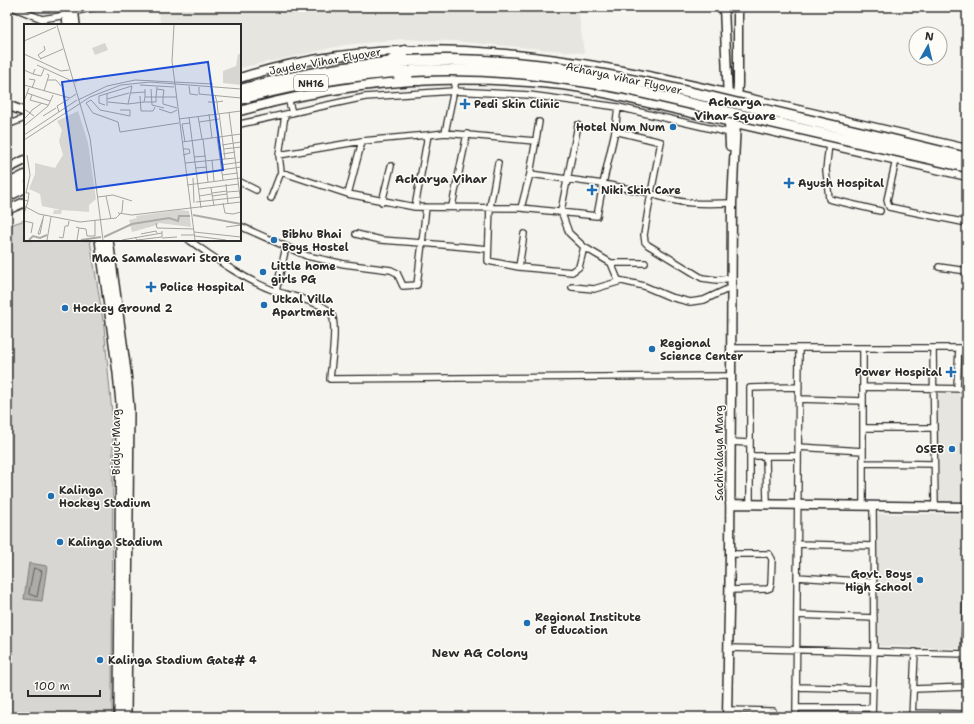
<svg xmlns="http://www.w3.org/2000/svg" width="974" height="724" font-family="'Shantell Sans',sans-serif">
	<style>
		.built { fill: #e6e5e0 }
		.green { fill: #d7d6d2; stroke: #81807e }
		.water { fill: #adaca9; stroke: #797877 }
		.lines { fill: none; stroke-linecap: round; stroke-linejoin: round }
		.shore { stroke: #5f5f5d; stroke-width: 1 }
		.street-casing { stroke: #2b2b2b; stroke-width: 8 }
		.secondary-casing { stroke: #2b2b2b; stroke-width: 11 }
		.primary-casing { stroke: #2b2b2b; stroke-width: 12 }
		.highway-casing { stroke: #2b2b2b; stroke-width: 13 }
		.street { stroke: #fdfcf7; stroke-width: 5.5 }
		.secondary { stroke: #fdfcf7; stroke-width: 8 }
		.primary { stroke: #fdfcf7; stroke-width: 9 }
		.highway { stroke: #fdfcf7; stroke-width: 10 }
		.highway-bridge-casing { stroke: #2b2b2b; stroke-width: 13; stroke-linecap: butt }
		.highway-bridge { stroke: #fdfcf7; stroke-width: 10 }
		.poi-dot { fill: #1f6fb2; stroke: #fdfcf7; stroke-width: 1.5 }
		.labels { text-anchor: middle; stroke-width: 3; stroke-linejoin: round; paint-order: stroke }
		.shield { fill: #fdfcf7; stroke: #6a6a68; stroke-width: 1 }
		.shield-label { font-size: 10px; font-weight: bold; fill: #2b2b2b }
		.street-label { font-size: 11px; fill: #2b2b2b; stroke: #fdfcf7 }
		.poi-label { font-size: 11px; font-weight: bold; fill: #2b2b2b; stroke: #fdfcf7; text-anchor: start }
		.neighbourhood-label { font-size: 12px; font-weight: bold; fill: #2b2b2b; stroke: #fdfcf7 }
		.inset-river { fill: none; stroke: #adaca9; stroke-width: 2 }
		.inset-road { fill: none; stroke: #a4a4a1; stroke-width: 1 }
		.view { fill: #1d4ed8; fill-opacity: 0.15; stroke: #1d4ed8; stroke-width: 2 }
		.inset-edge { fill: none; stroke: #2b2b2b; stroke-width: 2 }
	</style>
	<rect width="100%" height="100%" fill="#f5f4ef"/>
	<filter id="ink" filterUnits="userSpaceOnUse"><feTurbulence type="fractalNoise" baseFrequency=".025" numOctaves="2"/><feDisplacementMap in="SourceGraphic" scale="8" xChannelSelector="R" yChannelSelector="G"/><feConvolveMatrix kernelMatrix="1 2 1 2 8 2 1 2 1" color-interpolation-filters="sRGB"/></filter>
	<g filter="url(#ink)">
		<!-- built -->
		<path class="built" d="M157,7H578L584,53L454,41L402,39L345,45L240,68V25H161Z
			M967,392V506L939,505L937,394Z
			M876,514H963L964,648L878,646Z"/>
		<!-- green -->
		<path class="green" d="M25,220V240H90L104,326L113,424L112,717H7V226Z"/>
		<!-- water -->
		<path class="water" d="M29,563L47,566L42,601L24,599Z"/>
		<g class="lines">
			<!-- shore -->
			<path class="shore" d="M34,568L42,571L37,597L29,594Z"/>
			<!-- street casing -->
			<g class="street-casing">
				<path id="street" d="M12,7L42,19L67,15
					M86,7V9L96,7
					M73,12L86,9
					M288,98L292,113
					M539,122L530,174L603,184L615,131L618,107
					M240,124L365,97L454,91L529,95L618,107L730,133
					M7,125L25,118
					M578,125L561,211L569,233L584,247L611,263H645
					M445,133L535,141
					M829,144L826,170L829,199L880,211
					M279,155L362,141L428,135
					M896,160L887,200L889,207L967,223
					M498,163L490,207L488,261L519,267L572,272L579,267L584,247
					M281,172L348,194L415,207L521,208L530,174
					M240,182L256,190
					M348,194L362,141
					M271,198L281,172L279,155L285,115
					M382,202L391,166
					M452,206L467,134
					M415,207L428,135L445,133L456,80
					M426,207L422,243L488,249
					M521,208L597,216L603,184L651,193L661,142L615,131
					M240,226L307,256L344,264L391,270L397,273L403,286L417,285L422,243L381,240L356,234
					M189,240C217,260 246,281 278,292C291,296 324,303 331,313C338,323 331,366 330,379L730,376
					M611,263L618,280L644,286L670,297L690,302L704,300L732,287
					M519,267L524,234
					M939,267L967,271
					M731,278L717,280L702,278L648,245L645,242L644,235L651,193C677,205 704,204 732,203
					M572,287L594,289L621,281
					M276,291L286,247
					M731,348H967
					M863,348V506
					M933,348L935,507
					M863,387L967,389
					M957,388L959,348
					M799,399L863,401
					M863,428H934
					M730,442L750,443
					M798,447L863,451
					M750,456H798
					M766,457L767,504
					M863,463L934,464
					M750,504V388L799,387
					M797,544L873,546
					M797,577L873,582
					M729,590L767,589L770,588L771,584L772,559L769,554H730
					M797,615L874,618
					M729,648L967,654
					M796,687L873,689
					M914,689L967,687
					M796,708H872
					M727,710L773,711
					M912,713L966,714
					M796,717L799,348
					M872,717L874,651L873,506
					M912,717L915,652
					M966,717L967,687L964,654L967,569"/>
			</g>
			<!-- secondary casing -->
			<g class="secondary-casing">
				<path id="secondary" d="M724,7L730,146
					M240,78C412,22 593,61 764,102C832,118 899,133 967,149
					M7,105L25,112
					M240,111C344,81 454,73 562,85C581,87 599,92 618,96L967,176
					M7,169L25,160
					M7,210L25,202
					M730,504L967,507
					M727,717L730,554L732,203L738,83V7"/>
			</g>
			<!-- primary casing -->
			<g class="primary-casing">
				<path id="primary" d="M66,7L68,25
					M73,7L75,25
					M100,240L118,373L121,403L119,717
					M108,240L126,372L129,409L126,717"/>
			</g>
			<!-- highway casing -->
			<g class="highway-casing">
				<path id="highway" d="M390,62L405,51
					M398,75L419,80
					M240,90C296,75 352,65 409,61
					M240,99C296,84 354,74 412,71
					M7,185L25,176
					M7,196L25,187"/>
			</g>
			<!-- street -->
			<use href="#street" class="street"/>
			<!-- secondary -->
			<use href="#secondary" class="secondary"/>
			<!-- primary -->
			<use href="#primary" class="primary"/>
			<!-- highway -->
			<use href="#highway" class="highway"/>
			<!-- highway-bridge casing -->
			<g class="highway-bridge-casing">
				<path id="highway-bridge" d="M409,61C522,55 626,77 735,103C812,121 890,139 967,158
					M412,71C485,67 550,75 622,88L967,167"/>
			</g>
			<!-- highway-bridge -->
			<use href="#highway-bridge" class="highway-bridge"/>
		</g>
	</g>
	<!-- markers -->
	<g class="poi-dot">
		<path d="M463 98h4v4h4v4h-4v4h-4v-4h-4v-4h4z"/>
		<circle cx="673" cy="127" r="4"/>
		<path d="M787 177h4v4h4v4h-4v4h-4v-4h-4v-4h4z"/>
		<path d="M590 184h4v4h4v4h-4v4h-4v-4h-4v-4h4z"/>
		<circle cx="274" cy="240" r="4"/>
		<circle cx="238" cy="258" r="4"/>
		<circle cx="263" cy="272" r="4"/>
		<path d="M149 281h4v4h4v4h-4v4h-4v-4h-4v-4h4z"/>
		<circle cx="264" cy="305" r="4"/>
		<circle cx="65" cy="308" r="4"/>
		<circle cx="652" cy="349" r="4"/>
		<path d="M949 366h4v4h4v4h-4v4h-4v-4h-4v-4h4z"/>
		<circle cx="952" cy="449" r="4"/>
		<circle cx="51" cy="496" r="4"/>
		<circle cx="60" cy="542" r="4"/>
		<circle cx="920" cy="580" r="4"/>
		<circle cx="527" cy="623" r="4"/>
		<circle cx="100" cy="660" r="4"/>
	</g>
	<g class="labels">
		<!-- shield labels -->
		<rect class="shield" x="294" y="75" width="34" height="16" rx="3"/>
		<g class="shield-label">
			<text x="311" y="87">NH16</text>
		</g>
		<!-- street labels -->
		<g class="street-label">
			<text transform="translate(325 61) rotate(-10)" y="4">Jaydev Vihar Flyover</text>
			<text transform="translate(624 78) rotate(12)" y="4">Acharya vihar Flyover</text>
			<text transform="translate(116 442) rotate(-90)" y="4">Bidyut Marg</text>
			<text transform="translate(719 453) rotate(-90)" y="4">Sachivalaya Marg</text>
		</g>
		<!-- poi labels -->
		<g class="poi-label">
			<text x="474" y="108">Pedi Skin Clinic</text>
			<text x="665" y="131" text-anchor="end">Hotel Num Num</text>
			<text x="798" y="187">Ayush Hospital</text>
			<text x="601" y="194">Niki Skin Care</text>
			<text x="282" y="238">Bibhu Bhai<tspan x="282" dy="13">Boys Hostel</tspan></text>
			<text x="230" y="262" text-anchor="end">Maa Samaleswari Store</text>
			<text x="271" y="270">Little home<tspan x="271" dy="13">girls PG</tspan></text>
			<text x="160" y="291">Police Hospital</text>
			<text x="272" y="303">Utkal Villa<tspan x="272" dy="13">Apartment</tspan></text>
			<text x="73" y="312">Hockey Ground 2</text>
			<text x="660" y="347">Regional<tspan x="660" dy="13">Science Center</tspan></text>
			<text x="942" y="376" text-anchor="end">Power Hospital</text>
			<text x="944" y="453" text-anchor="end">OSEB</text>
			<text x="59" y="494">Kalinga<tspan x="59" dy="13">Hockey Stadium</tspan></text>
			<text x="68" y="546">Kalinga Stadium</text>
			<text x="912" y="578" text-anchor="end">Govt. Boys<tspan x="912" dy="13">High School</tspan></text>
			<text x="535" y="621">Regional Institute<tspan x="535" dy="13">of Education</tspan></text>
			<text x="108" y="664">Kalinga Stadium Gate# 4</text>
		</g>
		<!-- neighbourhood labels -->
		<g class="neighbourhood-label">
			<text x="735" y="106">Acharya<tspan x="735" dy="14">Vihar Square</tspan></text>
			<text x="441" y="183">Acharya Vihar</text>
			<text x="480" y="657">New AG Colony</text>
		</g>
	</g>
	<!-- overview -->
	<g transform="translate(24 24)">
		<rect width="217" height="217" fill="#f5f4ef"/>
		<path d="M81,19L84,26L71,31L68,24ZM214,30H217V61L199,59V47L212,42ZM54,87L64,119L72,175L65,181V188L38,186L37,190H29L30,186H37L18,182L16,170L5,165L11,150V139L31,144L39,131L35,117L38,106L33,97ZM155,186L165,187L167,203L135,199L133,201L108,208L105,196L113,194L112,192Z" fill="#d7d6d2"/>
		<path class="inset-river" d="M169,191L217,200M80,213L108,200L145,194L154,197L155,192H166M5,216L9,212L16,214L23,211M57,216L77,213"/>
		<path class="inset-road" d="M33,1L66,114L79,216M150,1L148,37L171,216M0,17L32,3M0,30L37,47L45,46M16,35L39,25M17,35L14,31L21,26L20,22M13,41L48,57M0,46L9,50L11,45M9,50L17,52L20,45M5,55L11,56L8,64M51,55V58L60,54M23,56H32L37,62M0,61L46,74L52,70M116,61L150,63M165,62L166,70L174,71M175,63V70L217,74M121,65V73H132L133,63M127,65L128,81L140,84M20,67L25,51L23,50M3,69L26,77M107,69L121,68M8,71L6,76L24,81M116,72L117,87H129L131,83M152,73H139V80L153,84M83,75L105,69M54,76L83,62L111,56L189,60M0,77L5,64M84,78L104,80L120,78L121,73M120,78H132V73H139L140,66L133,65M184,78H193L191,71M104,80L108,62M81,81L75,79V72L108,62M83,82V69M0,85L6,89L0,95M135,85L147,89L153,86M96,86H106V92L76,86L67,76L62,79L69,89L94,98L96,108L155,99M35,88L33,82L45,75M205,88L217,180M194,89L193,78L199,77M195,89L201,135M185,90L188,114M10,92L6,89L8,86L18,79M19,92L32,84M174,92L178,115M165,93L177,184M155,95L217,87M175,98L195,95M0,102L24,82L29,71M0,111L53,76M193,113L199,156M179,115L184,158M0,116L66,73L97,61L126,58L217,65M158,118L217,110M161,118L158,100L166,99M198,121L217,118M159,125H165L166,129L159,131M200,125L217,123M199,130L211,128M3,131L6,151L2,169H5L4,177M170,133L182,132M188,136L190,157M161,139L211,134M197,141L217,138M171,144L183,143M197,146L217,143M198,151L214,149M169,154L170,179M202,160L204,180M163,161L217,154M187,164L190,182M175,165L215,160M203,168L216,167M188,169L203,167M82,172L87,195M175,172L188,170M188,172L203,170M74,173L89,171L108,177M0,176L4,177L0,190M172,178L217,173M199,179L201,189L209,190L217,188M0,182L15,190L56,198L92,194L98,188L99,176M94,189L108,191L217,178M19,195L16,210H14L20,191M0,197L9,199L7,209M132,199L133,204L170,205M52,203L55,204L53,216M202,203L217,201M55,204L62,205L63,212H71V196M170,208L217,213M117,210L132,207L133,209M157,211H171M171,212L202,216M35,213L39,214L41,202H44L45,197M111,213L113,216L138,213V207M138,214L153,213M23,216L27,193M98,216L138,209"/>
		<path class="view" d="M184,38L199,146L53,166L38,58Z"/>
		<rect width="217" height="217" class="inset-edge"/>
	</g>
	<!-- margin -->
	<rect width="974" height="724" fill="none" stroke="#fdfcf7" stroke-width="24"/>
	<rect x="12" y="12" width="950" height="700" fill="none" stroke="#2b2b2b" stroke-width="1.5" filter="url(#ink)"/>
	<!-- north arrow -->
	<g transform="translate(928 46) rotate(8)"><circle r="19" fill="#fdfcf7" stroke="#a9a8a5"/>
	<path d="M0-3L7 15L0 10L-7 15Z" fill="#1f6fb2"/>
	<text y="-6" font-size="11" font-weight="bold" text-anchor="middle" fill="#2b2b2b">N</text>
	</g>
	<!-- scale -->
	<path d="M28 690v6h72v-6" fill="none" stroke="#2b2b2b" stroke-width="2"/>
	<text x="34" y="690" font-size="12" fill="#2b2b2b" stroke="#fdfcf7" stroke-width="3" paint-order="stroke">100 m</text>
</svg>
